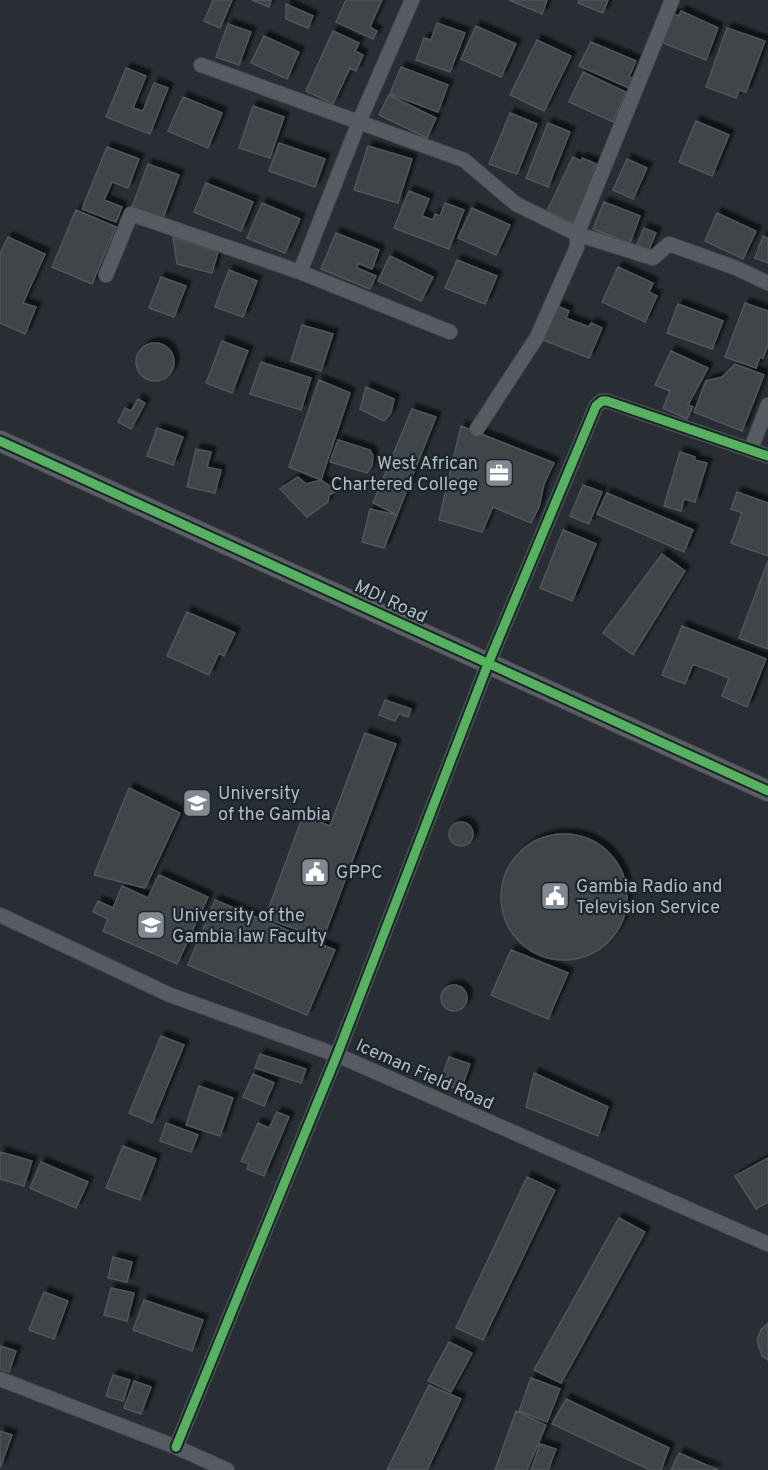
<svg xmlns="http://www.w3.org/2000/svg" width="768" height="1470" font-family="Overpass,sans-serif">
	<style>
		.building { fill: #40454a; stroke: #4f565b; stroke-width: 1.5; filter: url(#shadow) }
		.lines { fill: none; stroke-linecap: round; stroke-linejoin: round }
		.street-casing { stroke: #464a4e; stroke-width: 16 }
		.secondary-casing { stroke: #464a4e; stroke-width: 22 }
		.street { stroke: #575c62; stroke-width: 14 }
		.secondary { stroke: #5c6066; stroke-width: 20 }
		.cycleway-casing { stroke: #1b252e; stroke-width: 13 }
		.cycleway { stroke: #56b35d; stroke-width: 9 }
		.labels { text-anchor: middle; stroke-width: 4.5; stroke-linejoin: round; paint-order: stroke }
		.poi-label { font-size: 18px; fill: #b1bbc5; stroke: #1b252e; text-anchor: start }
		.street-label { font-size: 18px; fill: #b1bbc5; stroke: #1b252e }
	</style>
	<defs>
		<filter id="shadow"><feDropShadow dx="5" dy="-5" stdDeviation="1.5" flood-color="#0009"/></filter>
	</defs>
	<rect width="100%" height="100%" fill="#282e33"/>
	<!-- building -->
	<path class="building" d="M213,0H232L220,28L204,21Z
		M252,0H271L269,7Z
		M346,0H382L370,27L377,31L373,39L336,22Z
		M509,0H547L542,14Z
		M579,0H608L603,13L578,3Z
		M286,4L313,16L308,28L286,19Z
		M681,11L718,28L706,60L661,42L673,14L679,16Z
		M437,23L465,33L450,72L416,60L424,38L431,40Z
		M228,24L251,32L239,65L216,57Z
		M476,26L516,44L501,77L461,59Z
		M727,28L765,41L746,92L739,90L736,98L706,87Z
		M333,31L359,43L355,51L363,55L356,71L350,68L333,104L306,91Z
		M264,36L299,52L287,79L251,63Z
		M537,40L571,56L544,111L510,95Z
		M591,42L636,61L629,77L633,79L629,88L579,66Z
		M401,67L448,85L438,112L390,94Z
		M126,68L146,76L133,108L143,111L154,83L168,88L150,134L106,117Z
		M583,72L626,92L613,122L569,102Z
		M389,95L436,118L427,138L379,115Z
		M183,97L222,113L208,148L168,131Z
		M253,106L284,117L270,158L239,148Z
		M510,113L537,124L517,174L489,164Z
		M696,121L729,135L712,176L679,162Z
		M548,123L570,132L548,187L526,178Z
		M279,143L325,159L315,187L269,171Z
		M368,146L412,159L398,203L354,190Z
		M107,147L139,159L128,188L112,182L104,200L122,207L116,222L82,209Z
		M573,157L581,161L582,158L596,164L593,171L597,172L573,223L547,211Z
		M627,159L647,168L633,199L613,190Z
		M148,164L179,175L163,218L132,207Z
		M206,183L253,202L241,231L194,212Z
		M409,191L429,199L422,216L433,220L435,214L440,216L445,203L464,210L449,249L394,228Z
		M604,202L640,216L630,243L593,229Z
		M262,203L300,219L285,253L247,238Z
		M472,208L510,225L496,255L458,238Z
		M76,210L116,227L92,284L52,267Z
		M717,213L756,231L743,259L705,241Z
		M644,228L656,233L647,254L635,249Z
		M336,233L379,250L372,269L358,263L357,268L376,276L370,289L321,269Z
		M763,236L768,238V263L755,258Z
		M8,237L45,254L23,303L36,307L25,334L0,323V254Z
		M173,237L218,252L212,273L177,264Z
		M390,256L433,277L421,301L378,281Z
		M457,260L497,276L485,304L445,288Z
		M618,267L653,283L649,292L657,296L645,322L602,302Z
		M229,270L257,281L243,317L215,307Z
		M161,277L186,286L174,317L149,308Z
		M745,303L768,311V345L763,358L760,357L756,368L725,357Z
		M678,304L723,321L712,349L667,333Z
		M557,306L569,311L566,318L589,327L591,323L602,328L589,358L543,340Z
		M302,325L333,334L321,371L291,361Z
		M222,341L248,351L232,393L206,383Z
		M136 362a19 19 0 1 1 38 0a19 19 0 1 1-38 0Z
		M671,351L708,368L688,405L693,407L687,419L663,408L670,391L655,385Z
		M261,362L311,378L301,410L250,394Z
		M735,364L764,375L742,431L694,412L706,381L722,377Z
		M319,380L350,393L321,480L289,467Z
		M366,387L394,399L391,413L384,421L360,409Z
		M138,399L145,403L131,429L118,422L125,408L131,411Z
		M412,409L436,417L397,515L373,503Z
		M461,426L554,463L544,484L539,507L531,523L493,507L482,532L439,520Z
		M157,428L183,437L173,465L147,456Z
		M338,440L370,450L373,456L372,466L367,473L330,462Z
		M196,449L211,452L207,467L221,470L215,493L187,487Z
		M680,452L695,457L694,460L707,463L695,502L684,499L681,511L664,506Z
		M298,477L306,484L321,480L337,491L329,495L328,502L307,517L280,489Z
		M583,485L602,492L589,524L570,516Z
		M737,492L768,503V556L731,543L742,513L731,509Z
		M607,493L693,530L684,552L597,514Z
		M370,509L397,515L384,548L362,542Z
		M563,530L596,544L572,601L540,588Z
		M662,554L685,571L633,655L603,633Z
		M768,561V649L739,638Z
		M187,612L235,633L224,656L219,653L209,675L167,656Z
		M682,626L766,659L747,707L722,696L729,678L693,664L685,684L662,675Z
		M385,700L411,709L408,717L399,714L395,721L379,715Z
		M365,733L396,744L323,939L265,918L303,816L330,826Z
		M129,788L180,813L145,888L94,875Z
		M449 834a12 12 0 1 1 24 0a12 12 0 1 1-24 0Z
		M501 897a63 63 0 1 1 126 0a63 63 0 1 1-126 0Z
		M159,875L208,897L177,964L103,931L108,919L93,912L98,901L113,908L122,886L148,898Z
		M215,900L335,950L307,1015L188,965Z
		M511,950L568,973L548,1019L491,995Z
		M441 998a13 13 0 1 1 26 0a13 13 0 1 1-26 0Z
		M161,1036L184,1045L152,1123L129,1113Z
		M260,1054L306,1069L301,1083L255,1068Z
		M449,1057L470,1064L461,1090L440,1083Z
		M534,1073L608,1107L598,1136L526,1107Z
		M253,1074L274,1083L264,1106L243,1097Z
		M199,1086L233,1098L220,1136L186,1125Z
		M277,1112L289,1117L264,1176L247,1169L249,1164L241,1161L258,1123L269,1128Z
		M166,1123L198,1135L191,1152L160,1141Z
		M123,1146L156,1159L140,1200L106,1188Z
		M0,1152L32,1161L24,1186L0,1179Z
		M768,1158V1202L756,1209L735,1176Z
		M41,1162L88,1182L76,1208L30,1188Z
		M527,1177L555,1190L483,1340L456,1328Z
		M619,1218L645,1232L561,1383L534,1370Z
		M113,1257L132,1262L127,1282L108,1278Z
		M111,1288L134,1293L127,1321L104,1315Z
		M44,1292L68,1301L54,1339L29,1330Z
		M144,1300L203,1320L192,1351L133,1330Z
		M768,1323V1360L762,1356L757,1340L761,1330Z
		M449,1342L472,1353L451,1392L428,1381Z
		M0,1346L16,1351L9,1372L0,1369Z
		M113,1375L130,1380L123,1401L106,1396Z
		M531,1378L560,1389L547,1422L519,1411Z
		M134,1381L151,1387L141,1414L124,1408Z
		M429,1385L461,1399L427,1470H387Z
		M566,1399L669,1448L661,1470H650L552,1424Z
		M516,1411L546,1425L527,1470H495Z
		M0,1431L12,1435L0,1468Z
		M540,1444L556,1449L548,1470H531Z
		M679,1453L718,1470H671Z"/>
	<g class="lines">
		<!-- street casing -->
		<g class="street-casing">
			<path id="street" d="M201,65L464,160L516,204L577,234L653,258L669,244L736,268L768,283
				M300,272L359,122L412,0
				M106,275L131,214L300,272L450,332
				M477,429L537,337L577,247V234L672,0
				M751,449L768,405
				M0,915L170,995L337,1055L768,1244
				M0,1379L176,1447L227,1470
				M176,1447L337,1055L488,664L596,406L602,401H607L768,456"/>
		</g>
		<!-- secondary casing -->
		<g class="secondary-casing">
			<path id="secondary" d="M0,441L768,791"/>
		</g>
		<!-- street -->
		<use href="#street" class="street"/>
		<!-- secondary -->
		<use href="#secondary" class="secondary"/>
		<!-- cycleway casing -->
		<g class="cycleway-casing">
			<path id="cycleway" d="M0,441L768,791
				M176,1447L337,1055L488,664L596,406L602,401H607L768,456"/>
		</g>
		<!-- cycleway -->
		<use href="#cycleway" class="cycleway"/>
	</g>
	<!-- icons -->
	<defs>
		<g id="office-square" transform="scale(1.5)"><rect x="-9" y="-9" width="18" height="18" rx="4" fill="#818a92" stroke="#1b252e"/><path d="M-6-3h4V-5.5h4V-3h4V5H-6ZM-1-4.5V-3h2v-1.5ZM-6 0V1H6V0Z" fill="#fff"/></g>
		<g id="university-square" transform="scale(1.5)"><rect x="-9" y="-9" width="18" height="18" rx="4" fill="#818a92" stroke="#1b252e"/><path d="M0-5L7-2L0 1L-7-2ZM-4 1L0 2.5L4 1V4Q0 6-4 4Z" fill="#fff"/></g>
		<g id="civic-square" transform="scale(1.5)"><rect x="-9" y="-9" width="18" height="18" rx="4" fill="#818a92" stroke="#1b252e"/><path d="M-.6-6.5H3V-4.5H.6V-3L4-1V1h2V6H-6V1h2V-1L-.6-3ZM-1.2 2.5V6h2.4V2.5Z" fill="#fff"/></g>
	</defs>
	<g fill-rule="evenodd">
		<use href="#office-square" x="499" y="473"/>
		<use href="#university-square" x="197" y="803"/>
		<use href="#civic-square" x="315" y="872"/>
		<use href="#civic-square" x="555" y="896"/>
		<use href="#university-square" x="151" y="925"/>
	</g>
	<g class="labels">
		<!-- poi labels -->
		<g class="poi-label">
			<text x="478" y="469" text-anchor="end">West African<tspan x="478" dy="21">Chartered College</tspan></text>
			<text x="218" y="799">University<tspan x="218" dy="21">of the Gambia</tspan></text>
			<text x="336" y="878">GPPC</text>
			<text x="576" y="892">Gambia Radio and<tspan x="576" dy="21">Television Service</tspan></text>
			<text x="172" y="921">University of the<tspan x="172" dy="21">Gambia law Faculty</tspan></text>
		</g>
		<!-- street labels -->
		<g class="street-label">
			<text transform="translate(391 601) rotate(25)" y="6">MDI Road</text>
			<text transform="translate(425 1074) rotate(24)" y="6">Iceman Field Road</text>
		</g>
	</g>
</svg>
